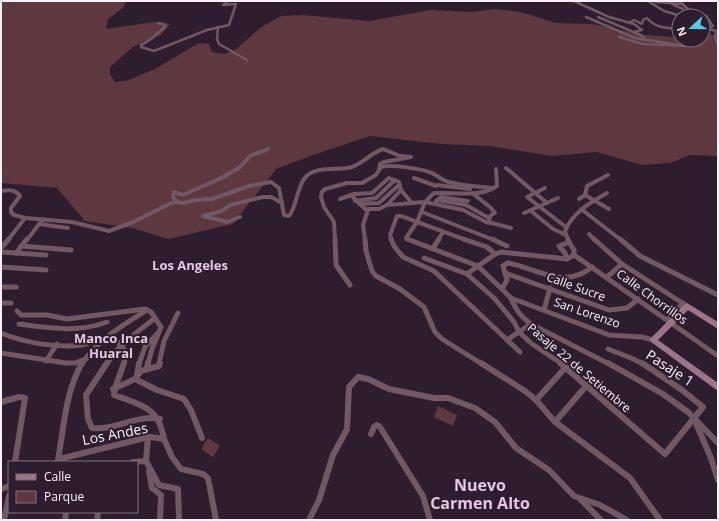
<svg xmlns="http://www.w3.org/2000/svg" width="719" height="521" font-family="'Open Sans',sans-serif">
<style>
.green{fill:#5f373e}
.lines{fill:none;stroke-linecap:round;stroke-linejoin:round}
.street-far3{stroke:#705864;stroke-width:2.5}
.street-far2{stroke:#705864;stroke-width:4}
.street-far1{stroke:#705864;stroke-width:5}
.street{stroke:#705864;stroke-width:6}
.secondary{fill:#9b7589;fill-rule:evenodd}
.labels{text-anchor:middle;stroke-width:4;stroke-linejoin:round;paint-order:stroke}
.street-label{font-size:12px;fill:#fcf0fc;stroke:#2e1d2f}
.neighbourhood-label{font-size:13px;font-weight:bold;fill:#e0c9e1;stroke:#2e1d2f}
.near-street-label{font-size:14px;fill:#fcf0fc;stroke:#2e1d2f}
.near-neighbourhood-label{font-size:16px;font-weight:bold;fill:#e0c9e1;stroke:#2e1d2f}
</style>
<rect width="100%" height="100%" fill="#2e1d2f"/>
<g class="green">
<polygon points="1,1 126,1 123,8 108,19 106,29 154,22 170,24 161,35 133,47 110,67 110,74 115,82 126,81 155,69 199,43 209,44 212,52 224,54 235,50 260,28 281,16 302,15 369,21 431,10 471,12 495,9 521,12 556,23 592,24 643,35 679,37 679,40 703,40 703,33 708,33 718,37 718,156 690,155 670,163 642,165 597,152 552,156 490,146 441,144 370,136 313,155 276,169 233,224 168,239 132,228 85,221 57,188 1,183"/>
<polygon points="438,406 457,415 453,426 434,417"/>
<polygon points="208,438 220,446 213,457 201,449"/>
</g>
<g class="lines">
<g class="street-far3">
<polyline points="574,1 609,17 634,24 642,30 634,32"/>
<polyline points="648,1 664,11 681,16"/>
<polyline points="682,1 680,2 688,9 706,16 703,18"/>
<polyline points="656,2 683,4"/>
<polyline points="672,4 683,9"/>
<polyline points="706,16 713,26 708,28"/>
<polyline points="586,17 635,38 685,46 643,44 619,37"/>
<polyline points="598,17 643,36 644,40"/>
<path d="M 158,23 L 164,24 L 165,27 C 155,34 153,40 141,45 L 141,47 L 154,51 L 207,30 L 229,25 L 236,4 L 223,5 L 228,1"/>
<path d="M 629,23 L 634,20 L 642,24 L 643,20 L 647,18 C 655,28 667,28 679,29"/>
<polyline points="218,27 217,39 219,44 247,60"/>
<polyline points="703,31 709,29 716,31 715,37 718,45"/>
</g>
<g class="street-far2">
<path d="M 268,149 L 250,156 L 239,168 L 219,179 L 183,195 L 174,192 L 173,197 L 177,202 L 184,203 L 195,200 L 212,199 L 249,186 L 271,182 L 279,188 L 284,215 L 289,216 C 296,208 297,189 304,179 C 313,166 334,170 348,168 C 361,166 370,153 383,149 L 400,156 L 411,157 L 384,162 L 380,164 L 379,170"/>
<polyline points="506,168 547,203"/>
<polyline points="414,178 436,186"/>
<polyline points="437,185 470,189"/>
<polyline points="545,188 527,197 566,227"/>
<path d="M 1,191 C 8,190 15,189 20,196 L 11,208 L 11,212 L 14,215 L 25,218 L 72,222 L 109,231 L 131,223 L 171,203 L 177,202"/>
<polyline points="351,195 365,209 379,209 387,205 425,202 463,210 488,223 491,215 495,213 490,207 472,193"/>
<polyline points="585,195 609,209"/>
<polyline points="340,199 354,194 372,193 389,178 399,182 401,190 411,202"/>
<polyline points="579,199 585,195 587,186 608,175"/>
<polyline points="437,200 466,205 489,218"/>
<polyline points="355,201 376,198 395,180"/>
<polyline points="436,201 441,197 468,201"/>
<polyline points="359,204 379,203 399,185"/>
<polyline points="387,205 401,190"/>
<polyline points="581,209 621,240"/>
<polyline points="531,211 553,229 566,235"/>
<polyline points="422,212 494,240"/>
<polyline points="524,213 558,198"/>
<polyline points="240,217 227,222 203,216 222,211 230,205 263,197 271,197 282,203"/>
<polyline points="488,222 511,228"/>
<polyline points="39,224 68,228"/>
<polyline points="589,234 595,240"/>
<polyline points="8,240 25,218"/>
<polyline points="27,240 43,219"/>
<path d="M 335,240 L 334,222 L 324,207 L 321,197 L 322,192 L 325,189 L 347,183 L 362,183 L 376,175 L 381,167 C 392,164 422,169 432,173 C 438,176 443,181 449,182 C 462,186 478,186 492,188"/>
<polyline points="365,240 363,225 368,210"/>
<polyline points="392,240 390,235 397,216 401,216 466,240"/>
<path d="M 410,240 L 406,238 L 417,222 L 425,202 L 434,193 C 454,192 480,198 497,186 L 496,169"/>
<polyline points="438,240 443,232"/>
<path d="M 568,240 L 565,231 C 573,212 590,203 607,193"/>
</g>
<g class="street-far1">
<polyline points="335,239 336,265 350,285"/>
<polyline points="365,239 366,251 372,271 376,276 400,289 424,307 435,332 442,339 482,364"/>
<polyline points="391,239 394,246 403,257 434,271 520,352"/>
<polyline points="407,239 478,266 511,298 609,335 642,337 653,340"/>
<polyline points="463,239 487,247 495,254"/>
<polyline points="492,239 507,246"/>
<polyline points="594,239 622,264 687,306"/>
<polyline points="620,239 640,256 718,295"/>
<polyline points="569,242 574,250 574,255"/>
<polyline points="21,246 71,250"/>
<polyline points="1,248 9,239"/>
<polyline points="433,248 439,239"/>
<polyline points="1,252 46,255"/>
<polyline points="16,253 27,239"/>
<polyline points="574,255 718,356"/>
<polyline points="424,258 467,274 495,299 514,322 519,332 532,344 562,364"/>
<polyline points="567,259 565,253 559,246 569,242 568,239"/>
<polyline points="1,267 46,270"/>
<polyline points="505,273 609,310 627,308 638,299"/>
<polyline points="467,274 495,254 501,252 567,259 574,255"/>
<polyline points="607,277 622,264"/>
<polyline points="1,287 16,287"/>
<path d="M 502,289 L 507,280 L 503,266 L 508,263 C 539,269 564,290 592,267"/>
<path d="M 511,298 C 516,310 520,316 531,324 L 609,364"/>
<polyline points="1,303 11,303"/>
<polyline points="544,310 550,288"/>
<polyline points="17,311 21,315 47,315 67,319 145,309 151,312 161,327 152,349 148,364"/>
<polyline points="667,320 683,303"/>
<path d="M 19,324 C 49,328 78,333 107,322"/>
<path d="M 1,333 C 25,343 56,348 82,345 C 90,344 100,336 108,338 C 123,342 128,350 124,364"/>
<polyline points="507,340 531,324"/>
<polyline points="608,349 631,358 643,364"/>
<polyline points="1,353 66,363 75,363 86,359"/>
<polyline points="46,361 57,344"/>
<path d="M 82,364 C 97,340 123,325 147,310"/>
<path d="M 107,364 C 118,345 136,333 154,319"/>
<polyline points="139,364 145,347 157,334"/>
<polyline points="159,364 164,341 178,313"/>
</g>
<g class="street">
<path d="M 107,363 L 86,395 L 88,419 L 92,428 C 115,431 137,414 160,419"/>
<path d="M 124,363 L 115,388 L 114,395 C 141,405 159,407 164,439"/>
<polyline points="481,363 525,391 536,400 555,422 630,478 660,520"/>
<polyline points="560,363 665,454 703,407 682,390 642,363"/>
<polyline points="608,363 663,394 688,412 718,443"/>
<polyline points="147,368 148,363"/>
<polyline points="137,375 139,363"/>
<polyline points="135,379 157,390 184,399 191,410 202,438"/>
<polyline points="113,389 135,379 141,371 159,366 160,363"/>
<polyline points="536,400 566,367"/>
<polyline points="1,402 19,397 25,398 15,462"/>
<polyline points="695,421 711,458 718,480"/>
<polyline points="555,422 587,385"/>
<polyline points="371,434 374,427 377,425 380,427 423,496 430,520"/>
<polyline points="59,459 145,438 151,437 164,439 172,457 181,469 203,474 208,478 216,520"/>
<path d="M 58,460 C 64,427 65,393 82,363"/>
<polyline points="146,461 148,437"/>
<polyline points="133,462 146,461 159,485 178,489 179,520"/>
<polyline points="149,471 152,488 161,495 160,520"/>
<polyline points="1,489 9,486"/>
<polyline points="581,500 601,520"/>
<polyline points="4,520 9,496"/>
<polyline points="65,520 66,512"/>
<polyline points="97,520 98,512"/>
<polyline points="309,520 319,500 333,455 347,429 349,387 358,377 368,379 389,389 434,398 448,398 475,408 495,422 516,448 549,470 574,496 600,505 627,520"/>
</g>
<polygon class="secondary" points="687,303 718,322 718,329 688,310 658,340 718,383 718,391 651,342 650,340 651,338 685,304"/>
</g>
<g class="labels">
<g class="street-label">
<text transform="translate(576 287) rotate(20)" y="4">Calle Sucre</text>
<text transform="translate(652 297) rotate(36)" y="4">Calle Chorrillos</text>
<text transform="translate(587 313) rotate(19)" y="4">San Lorenzo</text>
<text transform="translate(579 368) rotate(40)" y="4">Pasaje 22 de Setiembre</text>
</g>
<g class="neighbourhood-label">
<text x="190" y="270">Los Angeles</text>
<text x="111" y="343">Manco Inca<tspan x="111" dy="15">Huaral</tspan></text>
</g>
<g class="near-street-label">
<text transform="translate(670 368) rotate(33)" y="5">Pasaje 1</text>
<text transform="translate(115 434) rotate(-11)" y="5">Los Andes</text>
</g>
<g class="near-neighbourhood-label">
<text x="480" y="491">Nuevo<tspan x="480" dy="18">Carmen Alto</tspan></text>
</g>
</g>
<rect width="719" height="521" fill="none" stroke="#fcf0fc" stroke-width="4"/>
<rect x="8" y="461" width="130" height="52" fill="#2e1d2f" stroke="#807181"/>
<rect x="16" y="474" width="20" height="6" fill="#9b7589" stroke="#807181"/>
<text x="44" y="481" font-size="12" fill="#fcf0fc">Calle</text>
<rect x="16" y="491" width="20" height="12" fill="#5f373e" stroke="#807181"/>
<text x="44" y="501" font-size="12" fill="#fcf0fc">Parque</text>
<g transform="translate(691 28) rotate(249)"><circle r="19" fill="#2e1d2f" stroke="#807181"/>
<path d="M0-3L7 15L0 10L-7 15Z" fill="#56c9e1"/>
<text y="-6" font-size="11" font-weight="bold" text-anchor="middle" fill="#fcf0fc">N</text>
</g>
</svg>
